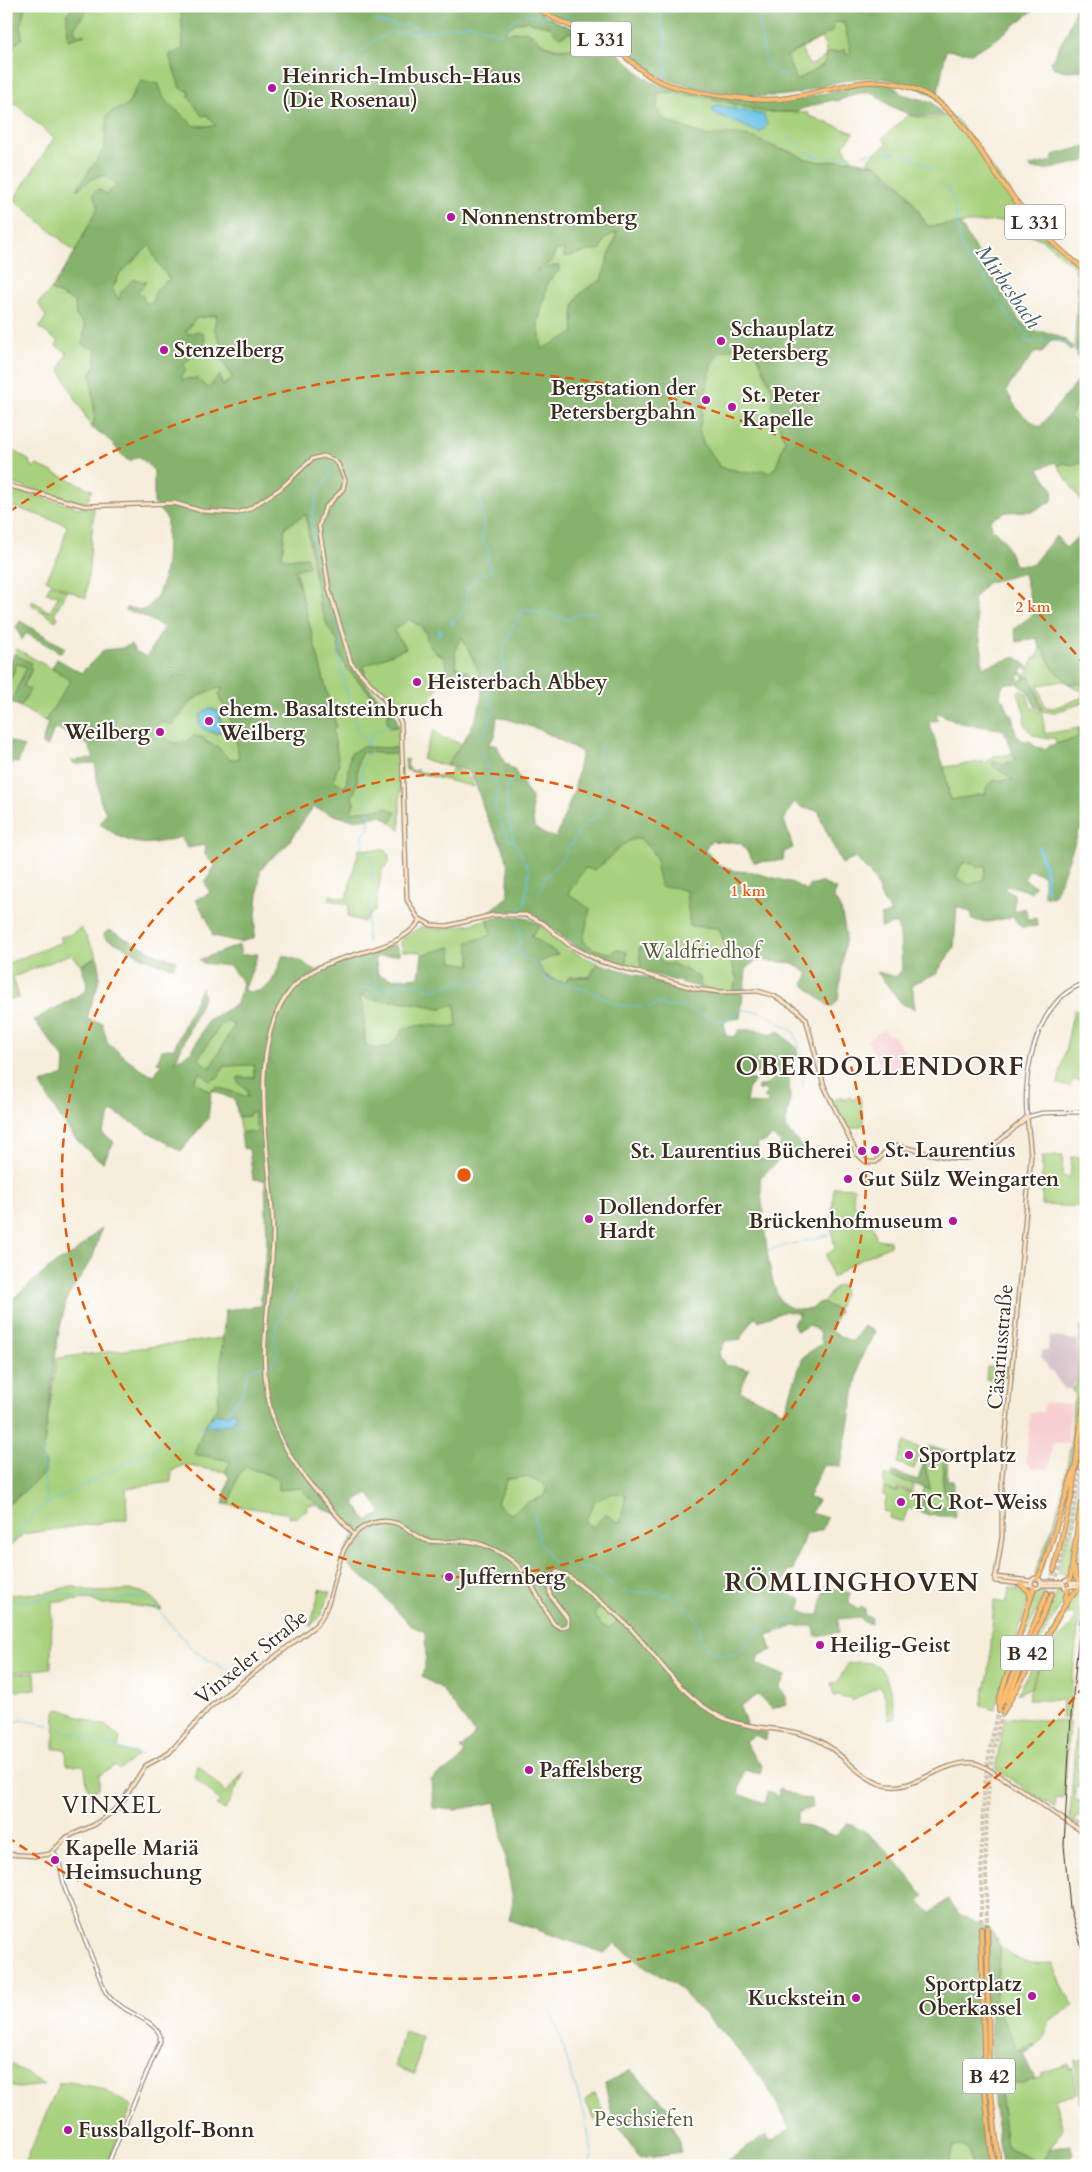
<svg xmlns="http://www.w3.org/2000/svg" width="1092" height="2172" font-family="Cardo,serif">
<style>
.built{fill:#f7cfd2}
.industrial{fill:#d2bdc6}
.green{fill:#a7d17d;stroke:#717e4e;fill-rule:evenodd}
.forest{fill:#85b36c;stroke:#606e45;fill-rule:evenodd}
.water{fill:#68c3e6;stroke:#527682}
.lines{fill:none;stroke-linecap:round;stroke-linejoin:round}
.stream{stroke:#68c3e6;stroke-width:1}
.canal{stroke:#68c3e6;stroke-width:3}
.trunk-tunnel{stroke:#d1c6b5;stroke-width:4;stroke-dasharray:4 2;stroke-linecap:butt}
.tertiary-casing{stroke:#988c7c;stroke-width:5}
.secondary-casing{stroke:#988c7c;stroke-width:5.5}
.primary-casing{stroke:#988c7c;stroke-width:6}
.trunk-casing{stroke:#988c7c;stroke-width:6}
.tertiary{stroke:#fff;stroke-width:2.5}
.secondary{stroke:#fee5c5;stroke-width:3}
.primary{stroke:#fcbd6e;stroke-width:4}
.trunk{stroke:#fcbd6e;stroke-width:4}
.tram{stroke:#3b2a1e;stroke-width:1}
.ring{fill:none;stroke:#e8590c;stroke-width:2.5;stroke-dasharray:9 6}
.poi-dot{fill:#b5179e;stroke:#fff;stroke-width:2}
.labels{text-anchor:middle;stroke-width:4;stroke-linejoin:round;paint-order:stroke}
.shield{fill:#fff;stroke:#766a62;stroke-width:1}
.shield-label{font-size:20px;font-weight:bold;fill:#3b2a1e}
.poi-label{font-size:21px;font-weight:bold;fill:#3b2a1e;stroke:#fff;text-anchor:start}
.park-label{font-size:21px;fill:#5b5c3a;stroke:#fff}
.street-label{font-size:21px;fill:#3b2a1e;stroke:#fff}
.water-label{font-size:22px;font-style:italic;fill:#4b6064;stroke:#fff}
.quarter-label{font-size:24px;letter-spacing:1px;fill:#3b2a1e;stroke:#fff}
.district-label{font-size:26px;font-weight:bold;letter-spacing:1px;fill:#3b2a1e;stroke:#fff}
.centre{fill:#e8590c;stroke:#fff;stroke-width:2.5}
.ring-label{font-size:15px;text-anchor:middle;font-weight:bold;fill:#e8590c;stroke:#fff;stroke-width:4;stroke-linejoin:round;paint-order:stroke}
</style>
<rect width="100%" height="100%" fill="#fff"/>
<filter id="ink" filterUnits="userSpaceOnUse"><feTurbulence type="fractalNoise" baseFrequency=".02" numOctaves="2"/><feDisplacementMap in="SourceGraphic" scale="10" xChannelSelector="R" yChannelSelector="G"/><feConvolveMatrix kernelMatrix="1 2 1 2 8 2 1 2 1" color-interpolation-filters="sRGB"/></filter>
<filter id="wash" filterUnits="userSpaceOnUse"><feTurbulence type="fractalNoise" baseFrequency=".0096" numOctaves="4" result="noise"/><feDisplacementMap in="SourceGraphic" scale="20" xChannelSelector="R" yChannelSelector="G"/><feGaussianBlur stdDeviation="1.12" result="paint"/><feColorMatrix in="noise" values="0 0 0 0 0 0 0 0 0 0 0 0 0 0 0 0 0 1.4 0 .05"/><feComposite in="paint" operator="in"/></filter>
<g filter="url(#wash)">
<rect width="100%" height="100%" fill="#f6eddb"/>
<g class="built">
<polygon points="884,1030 888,1035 894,1036 912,1065 888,1077 867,1040"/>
<polygon points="1044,1402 1071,1404 1068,1444 1052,1444 1049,1468 1032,1468 1026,1462 1030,1412 1043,1412"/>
</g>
<polygon class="industrial" points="1049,1336 1078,1340 1076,1381 1071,1390 1064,1388 1041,1358 1042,1351 1048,1351"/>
<g class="green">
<path d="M 25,6 L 75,6 L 67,13 L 68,39 L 83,35 L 75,34 L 74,28 L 90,6 L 181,6 L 183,49 L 178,79 L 180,88 L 189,91 L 217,126 L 194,126 L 163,99 L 136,87 L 127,106 L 112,111 L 104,149 L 78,189 C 94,176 100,170 117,184 L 98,207 L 75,252 L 14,199 L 54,138 L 12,101 L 6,93 L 6,52 L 22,39 L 21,22 Z"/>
<path d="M 525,21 L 571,32 L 576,39 L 576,47 C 558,50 546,49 533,35 L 504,33 L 505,30 L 516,23 Z"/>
<path d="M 835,22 L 845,23 L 851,53 L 823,65 L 796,81 L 787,56 L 831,32 ZM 821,38 L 826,48 L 825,57 L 810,66 L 801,49 Z"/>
<polygon points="669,92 719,100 764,112 808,113 809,116 854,133 843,146 852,160 820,162 803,158 793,152 779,149 754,138 729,134 707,136 666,121 656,110 658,93"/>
<path d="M 948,114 L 958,121 L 1035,226 L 1031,230 L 1029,222 L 1023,216 L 1027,222 L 1029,231 L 1039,230 L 1077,266 L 1075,268 L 1043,240 L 1029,234 L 1014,220 L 927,226 C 914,201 896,171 868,162 L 869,158 L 887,144 L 883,138 L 908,115 C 922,118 935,122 948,114 Z"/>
<path d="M 617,232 L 601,281 C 572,294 572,304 574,333 L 541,350 L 538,323 L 548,281 L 559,271 L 538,274 L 538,269 L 552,261 L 555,251 L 564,249 L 564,257 Z"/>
<path d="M 151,243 C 151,255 162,270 170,279 L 153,303 L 145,303 L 137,292 L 145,283 L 119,301 L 112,289 L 119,275 Z"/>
<polygon points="51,290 75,302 76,316 85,326 83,345 96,349 96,365 91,373 95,417 92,428 60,370 67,352 56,346 58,341 39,328 46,317 38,303"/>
<polygon points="218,315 214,327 221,345 217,350 233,379 221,386 220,376 208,388 191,378 183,380 181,377 186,370 184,365 197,349 205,346 205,339 185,333 196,318"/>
<polygon points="749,343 753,345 773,392 772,407 785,440 776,467 769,473 761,470 748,473 720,467 703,443 699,430 711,365 719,352"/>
<polygon points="1086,395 1086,432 1069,417 1079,400"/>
<polygon points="6,446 30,461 29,463 34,467 37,465 92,490 86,504 6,482"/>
<polygon points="1086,462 1086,508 1058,466 1063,463 1073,465"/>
<polygon points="6,487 76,507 94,509 86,598 46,580 61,551 67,525 18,508 6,508"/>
<polygon points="306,514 312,566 328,627 339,643 339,653 347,669 390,715 390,728 399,726 397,748 361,747 346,788 333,780 339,764 333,731 336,726 295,570 309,566 307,557 287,559 282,557 285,527"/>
<polygon points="51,584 67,591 54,614 58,617 56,621 31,604 33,601 50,612 59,595 46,593"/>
<path d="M 408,619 C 433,631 426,647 444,657 L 449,673 L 445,674 L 426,707 L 407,701 L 395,708 L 365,677 L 364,666 L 406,648 L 393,630 Z"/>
<path d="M 462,637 L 480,673 L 480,681 L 469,677 L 470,673 L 456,667 C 455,655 454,647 462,637 Z"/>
<path d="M 1040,646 L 1054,670 L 1070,683 L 1077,682 L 1086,686 L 1086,702 L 1052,713 L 1042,711 C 1037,691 1036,682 1020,674 L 1020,672 L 1026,674 L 1030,670 L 1022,667 L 1025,665 L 1031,668 L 1033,659 L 1038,656 ZM 1063,681 L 1082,691 L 1083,697 L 1054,708 L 1045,707 L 1038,685 Z"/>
<polygon points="17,649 71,680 45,721 6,699 6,690 17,664 27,667 23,687 32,669 29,667 31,663 14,654"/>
<path d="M 224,687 L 220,700 C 231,715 241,740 239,759 L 229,759 L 211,743 L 191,739 C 177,750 160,738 157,723 L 159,722 L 180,717 C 189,700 205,690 224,687 ZM 208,709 L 214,709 L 220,715 L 222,731 L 217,734 L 202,728 Z"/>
<path d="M 1020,690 L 1027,694 L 1031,709 L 1034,708 L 1042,713 L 1045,734 L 1079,728 L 1078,737 L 1068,743 L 1056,743 L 1055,738 C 1039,739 1030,737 1024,721 L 1025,716 L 1018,692 Z"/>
<polygon points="434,730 444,740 446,738 461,744 446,766 422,759"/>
<path d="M 362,751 L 397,754 L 400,765 L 400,830 L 391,823 L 395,813 L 386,808 L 351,812 L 354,803 L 352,797 C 363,777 352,771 362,751 Z"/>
<polygon points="1011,752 1021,767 1014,770 1011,762 993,766 1016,781 986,794 950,800 944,767 989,761 993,756 1008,755"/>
<path d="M 405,759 L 408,760 L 407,769 L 409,767 L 410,770 L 415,771 L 417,769 L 417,771 L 425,773 L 427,772 L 426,774 L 431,773 L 431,775 L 449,777 L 452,769 C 463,772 470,775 474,787 L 406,770 Z"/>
<path d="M 640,838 L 651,850 L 674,887 L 686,891 L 690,926 L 719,928 L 737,979 L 732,992 L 702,988 L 663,964 L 656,954 L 639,948 L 641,971 L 626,967 L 612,954 L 593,949 L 583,941 L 568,893 L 585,868 C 590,867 597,867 601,865 C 614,857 622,839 640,838 Z"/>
<path d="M 359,849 L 385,850 L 388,853 C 390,860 390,865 382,869 L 375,911 L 364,922 L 348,917 L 349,905 L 329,900 L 330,895 L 346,899 Z"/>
<polygon points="966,862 986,866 983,880 969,885 956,877 961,865"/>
<polygon points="488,919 491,935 471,965 452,962 450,947 422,955 422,952 403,951 400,940 421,927 441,929 471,924"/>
<path d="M 540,925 L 569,950 L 597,963 L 590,977 L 569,977 L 565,983 C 551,979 545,976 535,964 L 557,954 L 531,936 Z"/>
<polygon points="81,928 97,956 81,965 71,954 13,977 19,998 6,999 6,960 8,963 62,942 59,937 69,935"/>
<polygon points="362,995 441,1008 455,1003 457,1028 422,1025 390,1047 382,1047 377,1050 365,1044 363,1003 360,1000"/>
<polygon points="1086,1001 1086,1077 1083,1076 1082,1081 1073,1080 1070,1087 1058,1084 1074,1010 1083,1009"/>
<polygon points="227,1020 234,1025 210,1068 197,1060 219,1027"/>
<polygon points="254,1064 254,1078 239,1077 247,1089 248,1097 217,1087 211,1093 194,1082 201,1071 224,1066"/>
<polygon points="842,1096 844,1100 850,1097 852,1100 860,1096 864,1125 848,1129 833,1100"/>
<polygon points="254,1112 257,1132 251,1134 250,1131 241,1133 238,1117 249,1116 250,1113"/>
<polygon points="1084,1131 1086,1132 1086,1207 1042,1205 1042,1156 1063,1156 1062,1176 1070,1177 1072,1157 1082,1157"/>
<polygon points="834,1187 854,1188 853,1201 858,1208 863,1209 863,1215 867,1215 873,1225 876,1239 890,1241 890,1245 850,1265 832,1278 826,1255 835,1249 831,1228"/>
<polygon points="841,1285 844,1293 837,1310 823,1303 834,1288"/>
<polygon points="1086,1313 1082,1384 1071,1470 1040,1574 1034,1575 1054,1524 1066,1473 1072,1436 1073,1403 1076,1394 1072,1391 1077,1383 1081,1327 1085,1326 1085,1320 1083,1319"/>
<polygon points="223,1338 218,1406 205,1425 194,1454 231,1461 225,1472 183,1465 172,1471 171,1482 126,1488 127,1519 23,1534 6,1551 6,1506 23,1493 46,1462 42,1458 57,1358"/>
<polygon points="1001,1365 1011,1367 1010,1377 998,1376 995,1380 986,1379 987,1367 999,1368"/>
<polygon points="904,1442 921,1448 914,1469 897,1463"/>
<path d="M 933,1452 L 944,1455 C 942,1473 940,1489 950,1504 L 929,1515 L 924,1506 L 925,1499 L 922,1496 L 925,1487 L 930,1490 C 930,1476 918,1464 933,1452 Z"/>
<polygon points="1086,1458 1086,1534 1083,1576 1076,1572 1083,1504 1079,1503 1070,1567 1063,1575 1057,1573 1079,1474 1084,1470"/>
<polygon points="246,1467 278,1478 278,1490 300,1488 317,1505 306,1505 307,1510 296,1518 290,1517 286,1513 229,1505 239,1473"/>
<polygon points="884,1475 914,1484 911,1492 898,1487 896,1492 884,1488"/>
<polygon points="525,1477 541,1482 547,1488 543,1497 528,1502 511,1514 504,1511 497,1502 507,1479"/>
<polygon points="884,1488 897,1493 898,1489 920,1496 914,1510 908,1508 903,1522 889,1518 890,1513 883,1511 887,1497 883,1495"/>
<polygon points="612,1493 627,1495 620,1524 594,1527 585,1522 595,1501"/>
<path d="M 71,1586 C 80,1588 90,1592 98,1592 C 125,1592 144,1582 162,1610 L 124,1604 L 101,1604 L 89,1599 L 52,1602 L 51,1668 L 6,1673 L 6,1595 L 45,1593 Z"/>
<polygon points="1009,1588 1025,1591 1029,1597 995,1710 981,1706 989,1672 994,1601 1007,1603"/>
<polygon points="320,1589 330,1592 320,1616 310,1627"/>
<polygon points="1044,1590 1042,1593 1044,1594 1009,1677 1035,1593"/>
<polygon points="1058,1590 1065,1595 1058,1610 1021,1676"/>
<path d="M 1082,1593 L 1068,1718 L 1061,1718 L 1062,1700 L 1028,1700 C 1030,1686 1044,1655 1054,1643 C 1061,1635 1069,1630 1075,1620 L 1073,1614 L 1066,1614 L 1060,1623 L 1060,1628 L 1040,1661 L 1032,1687 L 1017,1694 L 1068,1605 L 1075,1596 Z"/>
<polygon points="601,1606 619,1620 609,1628 602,1626 594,1614"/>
<path d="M 848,1663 C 856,1662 869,1661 876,1665 C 889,1673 893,1704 896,1718 L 889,1720 L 885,1696 L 880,1686 L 852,1701 L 850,1697 L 842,1698 L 840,1695 L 834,1696 L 831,1683 L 838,1682 Z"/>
<polygon points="35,1672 36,1689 17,1691 6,1680 6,1675"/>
<polygon points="60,1709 100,1725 105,1725 120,1738 118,1748 138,1755 119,1770 115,1766 99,1775 99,1788 90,1794 87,1786 85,1768 82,1765 67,1765 66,1749 54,1749 55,1711"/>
<polygon points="1005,1717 1069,1722 1064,1799 1056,1798 1055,1808 995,1769"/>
<polygon points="1076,1729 1086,1732 1084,1757 1078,1757 1077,1770 1084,1771 1082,1787 1075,1787 1075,1800 1082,1801 1082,1817 1076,1817 1075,1823 1081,1824 1081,1826 1071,1822 1070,1817"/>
<polygon points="198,1765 226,1793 245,1771 225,1810 216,1806 220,1801 194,1777"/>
<path d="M 1000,1946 C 1020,1963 1026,1964 1053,1963 L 1061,1985 L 1074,2006 L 1049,2020 L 1044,2039 L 1035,2047 L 1034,2044 L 1019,2051 L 995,2006 Z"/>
<polygon points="404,2031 422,2037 415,2074 395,2067"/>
<polygon points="1086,2059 1086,2111 1081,2104 1075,2061"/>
<polygon points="6,2061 45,2085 19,2088 6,2086"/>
<polygon points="1068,2064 1069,2069 1073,2068 1077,2093 1054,2099 1063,2128 1041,2163 1007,2147 998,2082 1022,2083 1041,2077 1041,2073"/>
<polygon points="69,2082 100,2088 132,2106 106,2166 24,2166 59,2083"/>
<polygon points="595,2093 604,2113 595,2121 585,2100"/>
<polygon points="964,2146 969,2150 972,2166 949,2166 952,2147"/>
</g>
<g class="forest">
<polygon points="6,6 25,8 21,23 22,39 6,52"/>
<polygon points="75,6 90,6 74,28 76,34 85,35 68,40 67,13"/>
<path d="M 181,6 L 533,6 C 553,23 575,28 597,39 C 618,49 632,69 650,81 C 671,92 760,102 785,101 C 824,98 851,79 893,85 L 901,94 L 932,102 L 943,115 C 918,121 891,110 874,93 L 859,93 L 837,101 L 832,100 L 801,109 L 797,112 L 764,112 L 719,100 L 669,92 L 658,93 L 657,110 L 666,121 L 707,136 L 729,134 L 754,138 L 779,149 L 793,152 L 803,158 L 820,162 L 852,160 L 877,165 L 903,188 L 927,226 L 960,224 L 1019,320 L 1032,331 L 1050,333 L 1064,339 L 1073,347 L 1071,351 L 1063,342 L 1051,340 L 1042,353 L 1035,352 L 1006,390 L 1015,406 L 1025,417 L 1040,427 L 1079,379 L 1086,383 L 1086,395 L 1079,400 L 1070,417 L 1086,432 L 1086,462 L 1073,465 L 1063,463 L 1058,466 L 1055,462 L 1039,469 L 1053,490 L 1052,501 L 1033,511 L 1006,512 L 990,520 L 992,528 L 1004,540 L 1015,565 L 1032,565 L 1056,536 L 1066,548 L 1086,529 L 1086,686 L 1077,683 L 1070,684 L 1054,670 L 1044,650 L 1038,644 L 1037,638 L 1017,642 L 1014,629 L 1034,614 L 1024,573 L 986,583 L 973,600 L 982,652 L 982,667 L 1016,657 L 1025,664 L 1015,684 L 1006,683 L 1001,690 L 1000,699 L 1004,700 L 1010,715 L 1013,716 C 1013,728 1016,743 1030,741 L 1036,747 L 1045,749 C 1055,741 1066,743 1078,737 L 1079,728 L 1086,727 L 1086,826 L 1079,831 L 1057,891 L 1052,897 L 1044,896 L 1044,875 L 1029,870 L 1024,879 L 1035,886 L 1031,892 L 1007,885 L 1004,889 L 1014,894 L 1014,911 L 1025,908 L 1028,919 L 1036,918 L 1037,926 L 1021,927 L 1013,917 L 988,922 L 972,920 L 972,913 L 957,906 L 954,947 L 936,974 L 912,984 L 915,1009 L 902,1004 L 877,972 L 896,977 L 902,970 L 900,934 L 896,923 L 881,928 L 881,916 L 891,912 L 883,901 L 874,878 L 856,858 L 842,864 L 821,820 L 819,811 L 803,808 L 794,802 L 784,820 L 793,848 L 784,852 L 783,860 L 754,862 L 741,843 L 711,841 L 705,850 L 717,864 L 735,871 L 751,872 L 793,883 L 808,891 L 810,885 L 820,882 L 836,889 L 833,896 L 841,910 L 846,934 L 838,1000 L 831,1008 L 803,984 L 809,974 L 793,963 L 756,960 L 746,970 L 744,991 L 732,992 L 737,979 L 719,928 L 690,926 L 686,891 L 673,887 L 661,887 L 656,868 L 658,861 L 651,850 L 640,838 C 621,840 609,860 594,870 L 585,868 L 568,893 L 590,909 L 583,941 L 593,949 L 612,954 L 616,949 L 627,952 L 626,967 L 595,958 L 570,943 L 537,917 L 516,911 L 488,913 L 508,896 C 507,884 510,874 507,861 C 504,845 492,830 486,815 C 480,800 478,784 468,771 L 446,766 C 465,739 490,708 479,673 C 476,661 467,648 462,637 C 454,647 455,655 456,667 L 470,673 L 469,677 L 456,671 L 449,673 L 444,657 L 435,652 L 427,642 L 426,632 L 420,625 L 408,619 L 393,631 L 406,648 L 364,666 L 365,677 L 362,680 L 395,714 L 399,726 L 390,728 L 386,717 L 390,714 L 347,669 L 339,653 L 339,643 L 328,627 L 319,604 L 306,514 L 285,527 L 282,557 L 287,559 L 307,557 L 309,566 L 295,570 L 336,726 L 333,731 L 339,764 L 333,780 L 346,787 L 350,754 L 361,747 L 397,748 L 397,754 L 362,752 C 352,771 363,777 352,797 L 354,803 L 351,812 L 386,808 L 396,813 L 391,823 L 380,815 C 352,824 339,817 313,807 L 286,846 L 268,861 L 260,871 L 254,938 L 240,942 L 213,936 L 208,921 L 196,900 L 210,893 L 205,882 L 215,866 L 205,855 L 206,845 L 187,848 L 181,837 C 142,847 133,847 100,824 L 106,813 L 100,800 L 95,763 L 75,764 L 71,761 L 94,758 L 88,745 L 55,727 L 47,747 L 42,744 L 48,722 L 45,721 L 71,680 L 52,668 L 57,659 L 81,673 L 104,650 L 122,648 L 131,644 L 135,651 L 147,657 L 164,627 L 141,615 L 125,610 L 126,608 L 144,610 C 171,591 166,548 167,519 L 154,503 L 154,471 L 139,456 L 130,461 L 126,459 L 106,437 L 92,428 L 95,416 L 91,373 L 96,365 L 96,349 L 83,345 L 85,326 L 76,316 L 75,302 L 51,290 L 75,252 L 98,207 L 93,194 L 98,189 L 107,194 L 117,185 L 107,176 L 97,176 L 76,190 L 104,149 L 107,116 L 112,111 L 127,106 L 141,81 L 159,84 L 164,99 L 194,126 L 216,126 L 207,115 L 202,116 L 189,97 L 189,91 L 180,88 L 169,55 L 183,49 ZM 525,21 L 549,26 L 559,37 L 571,32 L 576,39 L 576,47 L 559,50 L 542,44 L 533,35 L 525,31 L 505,33 L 505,30 L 516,23 ZM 617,232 L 601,281 C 572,294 572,303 574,333 L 542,349 L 538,323 L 548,281 L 559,271 L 559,265 L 544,268 L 538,273 L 538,269 L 552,261 L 555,251 L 564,249 L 564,257 L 601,249 L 605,238 ZM 151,244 C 151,255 162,270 170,279 C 160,285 153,290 153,303 L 145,303 L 143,296 L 137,292 L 146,282 L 133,279 L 121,292 L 119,300 L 112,289 L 119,275 ZM 217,315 L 214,327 L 221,345 L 217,350 L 233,379 L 222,386 L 220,375 L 208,388 L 197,378 L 183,380 L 181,377 L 186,370 L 184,365 L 197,349 L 205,346 L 203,333 L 197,331 L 190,334 L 185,332 L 196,318 ZM 749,343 L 753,345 L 773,392 L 772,407 L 785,440 L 776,467 L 769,473 L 761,470 L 748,473 L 720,467 L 703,443 L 699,429 L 711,365 L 719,352 ZM 223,688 L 219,694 L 220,700 L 227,710 L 235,733 L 239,759 L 229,759 L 218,747 L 206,742 L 203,737 L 193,736 C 180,751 160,741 157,723 L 159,722 L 172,725 C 179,719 181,711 187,705 C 196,696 211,689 223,688 ZM 936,712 L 960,723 L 1004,730 L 1016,760 L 1004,765 L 993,761 L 993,766 L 1014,780 L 994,780 L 986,788 L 986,794 L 950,800 L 944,767 L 929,722 L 938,720 ZM 497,716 L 541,730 L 582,752 L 574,791 L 556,838 L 544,834 L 534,827 L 531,797 L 515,771 L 504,762 L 497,745 L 488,745 L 495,736 ZM 966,862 L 973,863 L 977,868 L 986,866 L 983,880 L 969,885 L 956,877 L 961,865 Z"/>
<path d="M 539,6 L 1039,6 L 995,40 L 971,53 L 946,50 L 937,98 C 909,81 876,73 842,81 C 819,87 796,96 772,96 C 744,96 676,88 653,73 C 635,62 619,45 600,36 C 579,26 558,21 539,6 ZM 835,22 L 844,23 L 851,53 L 847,55 L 845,49 L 839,52 L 829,52 L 823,65 L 796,81 L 787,56 L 831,32 Z"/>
<polygon points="1076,6 1086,6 1086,70 1065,71 1053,67 1051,62 1068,31"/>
<polygon points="1086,146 1086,161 1049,169 1031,169 1030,166 1053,161 1053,155"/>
<polygon points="1085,262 1086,262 1086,364 1077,356 1075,347 1078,281 1075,268"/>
<polygon points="20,621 65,648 61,653 26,633 22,640 16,627"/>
<polygon points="14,654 31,663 29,667 32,669 23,686 30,690 21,706 11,701 27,667 17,664 6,690 6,675"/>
<polygon points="1023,677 1029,677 1036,690 1042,711 1035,706 1028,692 1017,683 1019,680 1023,680"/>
<polygon points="6,739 24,747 18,763 12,762 6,780 6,767 10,755 6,754"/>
<path d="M 506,916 C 519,917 530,917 540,925 L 531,936 L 558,954 L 536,964 L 540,966 C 544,979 553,980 565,983 L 569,977 L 590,977 L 597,963 L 668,984 L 678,990 L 692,994 L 696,991 L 743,994 L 740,1018 L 724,1021 L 726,1036 L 735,1037 L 739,1030 L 758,1030 L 772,1035 L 777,1030 L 796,1047 L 799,1057 L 788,1061 L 790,1100 L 785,1127 L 806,1152 L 779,1160 L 760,1178 C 763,1204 766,1288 783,1303 C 792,1311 801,1310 812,1309 L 820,1302 L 839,1311 L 830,1331 L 852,1342 L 864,1326 L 875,1332 L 860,1360 L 841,1466 L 823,1465 L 808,1498 L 818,1500 L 811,1513 L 827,1518 L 822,1530 L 805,1534 L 793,1570 L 788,1570 L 781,1591 L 802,1600 L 799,1609 C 806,1615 810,1615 819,1615 L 825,1586 L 850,1593 L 849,1603 L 858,1610 L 862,1607 L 865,1609 L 864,1615 L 872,1618 L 871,1624 L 864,1622 L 860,1617 L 838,1619 L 839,1632 L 816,1636 L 813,1626 L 795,1626 L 767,1635 L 772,1650 L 760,1655 L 757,1664 L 785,1676 L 779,1688 L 786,1696 L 786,1704 L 772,1709 L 758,1695 L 740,1707 L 748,1730 L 767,1733 L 766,1740 L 754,1735 L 745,1741 L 755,1759 L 762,1765 L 760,1774 L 744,1770 L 738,1794 L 765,1804 L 768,1791 L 778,1797 L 779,1788 L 800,1798 L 811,1799 L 813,1807 L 799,1812 L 796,1823 L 836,1836 L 847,1823 C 882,1837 900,1867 924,1896 L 919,1901 L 931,1913 L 948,1899 L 959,1914 L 991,1929 L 1000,1946 L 995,2006 L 1019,2051 L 1034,2044 L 1035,2047 L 1023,2054 L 1035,2079 L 1022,2083 L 999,2083 L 1007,2147 L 1041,2163 L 1050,2149 L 1070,2145 L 1073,2153 L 1065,2166 L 1002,2166 L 992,2084 L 990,2007 L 973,2010 L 979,2017 L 983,2104 L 990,2166 L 972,2166 L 969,2150 L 964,2146 L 952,2147 L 949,2166 L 720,2166 L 766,2135 L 771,2141 L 791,2129 L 764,2081 L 724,2034 L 674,1983 L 648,1969 L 615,1943 L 604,1953 L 509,1920 L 513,1901 L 496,1802 L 455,1810 L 433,1808 L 431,1780 C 443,1767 454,1773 464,1753 L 460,1749 L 475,1734 L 441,1688 L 422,1677 L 426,1657 L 425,1632 L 410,1625 L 375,1587 L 350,1567 L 343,1553 L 356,1534 L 341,1517 L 317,1505 L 300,1488 L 278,1490 L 278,1478 L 246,1467 L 239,1473 L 229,1505 L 223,1504 L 229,1477 L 225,1472 L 231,1461 L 194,1454 L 205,1425 L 214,1427 L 232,1423 L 233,1412 L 226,1415 L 216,1414 L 209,1419 L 218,1405 L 225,1310 L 260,1306 L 267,1245 L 265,1180 L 253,1179 L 249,1149 L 243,1148 L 241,1133 L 251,1131 L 251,1134 L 257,1132 L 254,1112 L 250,1113 L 249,1116 L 238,1117 L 235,1100 L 211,1090 L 217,1087 L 248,1097 L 247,1089 L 238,1083 L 238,1077 L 254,1078 L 254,1065 L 224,1066 L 219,1077 L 209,1081 L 200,1071 L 194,1081 L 211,1093 L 208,1118 L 181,1151 L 112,1111 L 102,1133 L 114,1142 L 103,1162 C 75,1145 55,1112 41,1084 L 64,1075 L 65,1060 L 34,1020 L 86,991 L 87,983 L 81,966 L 97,957 C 105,979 92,997 87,1019 L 102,1023 L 108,1044 L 145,1072 L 155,1075 L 161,1064 L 157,1062 L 162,1050 L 174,1048 L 201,988 L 204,996 L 175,1062 L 192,1051 L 208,1020 L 237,1004 L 243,983 L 230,966 L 202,963 L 199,960 L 239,945 L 241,955 L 258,954 L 244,991 C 271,996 275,976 283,955 L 303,962 L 315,971 L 395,944 L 400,954 L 375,957 L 378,975 L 392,979 L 419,977 L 422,955 L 451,947 L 453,962 L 471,965 L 468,942 L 491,935 L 488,919 ZM 362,995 L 367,999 L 410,1002 L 441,1008 L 455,1004 L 457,1027 L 422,1025 L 405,1028 L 390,1047 L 382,1047 L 377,1050 L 365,1044 L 363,1003 L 360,1000 ZM 227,1020 L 234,1025 L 210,1068 L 198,1059 L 219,1027 ZM 760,1067 L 767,1070 L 770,1067 L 770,1070 L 778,1070 L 778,1076 L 764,1086 L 758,1086 L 758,1091 L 764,1089 L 767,1093 L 764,1098 L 769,1101 L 766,1104 L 746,1103 L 748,1089 L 755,1080 L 750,1080 L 749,1075 L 761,1072 ZM 772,1136 L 782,1143 L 775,1150 L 777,1154 L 768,1160 L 759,1159 L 757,1143 L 765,1142 ZM 785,1311 L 800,1314 L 793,1323 L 797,1331 L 810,1325 L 820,1333 L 822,1343 L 803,1357 L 784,1412 L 740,1391 L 749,1369 L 725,1365 L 719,1355 L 725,1341 L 741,1339 L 755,1316 L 759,1321 ZM 525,1477 L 541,1482 L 547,1488 L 543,1497 L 528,1502 L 511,1514 L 504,1511 L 497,1502 L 507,1479 ZM 368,1493 L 382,1513 L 367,1521 L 354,1503 ZM 612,1493 L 626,1495 L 620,1523 L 605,1514 L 594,1527 L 585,1522 L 595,1501 ZM 601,1606 L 618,1621 L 609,1628 L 602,1626 L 594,1614 Z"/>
<path d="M 109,930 L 158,955 L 176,960 L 174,967 C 148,964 130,948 105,938 L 104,934 Z"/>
<polygon points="652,946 663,964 674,964 698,976 702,988 641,971 639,948"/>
<polygon points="102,1227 93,1257 67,1298 58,1336 42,1458 46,1462 45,1473 6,1506 6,1326 10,1301 53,1265 73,1254"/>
<path d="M 929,1446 L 948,1452 L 947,1481 L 953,1481 L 956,1517 L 929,1515 L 917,1511 L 922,1496 L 925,1499 L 924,1506 L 929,1515 L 949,1504 C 941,1488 943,1473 944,1455 L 933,1452 C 918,1464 930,1476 930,1490 L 892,1476 L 893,1472 L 918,1480 Z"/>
<polygon points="631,2070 667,2106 682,2152 640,2158 613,2119 605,2084"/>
</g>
<g class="water">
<polygon points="717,105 764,115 767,125 760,133 714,113 712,109"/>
<path d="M 208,709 L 219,711 L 220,720 L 224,725 L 222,731 C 214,734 204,731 199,725 L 200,715 Z"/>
<polygon points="233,1412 237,1414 232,1423 214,1427 205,1425 216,1414 226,1415"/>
</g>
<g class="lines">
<g class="stream">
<polyline points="557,6 560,13"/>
<path d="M 755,6 C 763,25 760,45 767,65"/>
<polyline points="525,14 546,18"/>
<polyline points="562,16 601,28 612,29 617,26 632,34 636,42 634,53 635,56 658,73"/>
<path d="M 375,20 C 390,28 415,22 427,31"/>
<polyline points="513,20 520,16"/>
<polyline points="774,70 787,77"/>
<polyline points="662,76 667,78 666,61 663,58 666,41 661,20 662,6"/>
<polyline points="329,83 344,61 361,52 373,42 391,32 405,32 410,34 471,24 501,34 512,22"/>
<polyline points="788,139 794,139 802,147"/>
<polyline points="807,151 811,156 823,157"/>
<polyline points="884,152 896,153"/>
<polyline points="863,154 878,152"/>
<polyline points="902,154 909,156 932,169"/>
<polyline points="827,158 853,155"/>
<polyline points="948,188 953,199 961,244 966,257 985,278 1011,320 1028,334 1025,341 1036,343 1040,340 1063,342 1086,359"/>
<polyline points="330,467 330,475 319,490 311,519 318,569 339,631 341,644 338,655 352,714 358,731 370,747"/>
<polyline points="546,613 570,620 572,616 592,611 600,613"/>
<path d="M 458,619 L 466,606 L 466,592 L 477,574 L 488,573 L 492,570 L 487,561 C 490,554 488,543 481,538 L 484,530 L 479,490"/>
<polyline points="374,739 370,735 390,724"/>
<path d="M 481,739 L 488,727 L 494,707 L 489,704 C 488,691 498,680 504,670 L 502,654 L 514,624 L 520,619 L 523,608 L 540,613"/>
<polyline points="367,744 370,736"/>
<path d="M 370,751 C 349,781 374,800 368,830 L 364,834 L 361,850 L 373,860 L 372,879 L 370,881"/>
<path d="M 481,751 L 493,781 L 497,781 C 500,790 495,796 495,805 C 495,816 505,829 509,840 L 514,841 L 529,870 L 525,904 L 518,910"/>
<polyline points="511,776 507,788 507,814 514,841"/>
<path d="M 539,894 L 544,880 L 567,853 L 568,845 L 573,844 C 579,813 617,824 603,781 L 606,775 L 596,762 L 602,744"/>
<path d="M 368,942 C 363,929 372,914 369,901"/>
<polyline points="517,950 520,942 519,922"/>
<polyline points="371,963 376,985 382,988 392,987"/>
<polyline points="501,965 506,965 508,962 503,960 512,951 515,951 539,967 547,980 588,990 617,1005 642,1007"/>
<polyline points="357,989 373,987 377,992 387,992 394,985 407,982 413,985 419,983 431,990 455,983 477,983 488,975 488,969 495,966"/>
<polyline points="648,1008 662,1003 665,1007 682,1007 708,1016 716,1022 728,1021 730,1015 743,1010 760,1012"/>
<polyline points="764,1013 794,1032 803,1059 803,1087"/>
<polyline points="804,1241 828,1235"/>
<polyline points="768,1250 799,1242"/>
<polyline points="226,1415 236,1401 241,1396 249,1370 272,1363 276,1358 278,1350 274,1341 276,1329 295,1288"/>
<polyline points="232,1423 244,1424 249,1421"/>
<polyline points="197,1428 205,1425"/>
<polyline points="42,1448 46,1502"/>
<polyline points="79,1487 178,1437"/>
<polyline points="534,1512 539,1541 552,1562 560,1565"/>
<polyline points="20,1533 38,1509 76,1489"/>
<polyline points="6,1548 18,1535"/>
<polyline points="561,1564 574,1563 581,1569 589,1567 593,1569 617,1589"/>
<path d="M 621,1591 C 640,1595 656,1588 674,1598 C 684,1605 695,1614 699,1626 C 701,1629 699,1634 700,1637 C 708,1655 729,1662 744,1648 C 749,1643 753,1636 758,1630 L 761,1628 L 766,1630"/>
<polyline points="6,1599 26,1602 62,1593 72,1597 79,1594 117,1600 129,1597 145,1598 153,1604 194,1651 223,1668 238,1674"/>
<polyline points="776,1632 782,1630 784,1622 798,1621"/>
<polyline points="6,1718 12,1721"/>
<polyline points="16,1722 21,1720 49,1725"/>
<polyline points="58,1728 97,1742"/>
<polyline points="102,1743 144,1756"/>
<polyline points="551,2011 585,2116 592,2153 590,2166"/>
</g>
<g class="canal">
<polyline points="452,624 453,621"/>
<polyline points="439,634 440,630"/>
<polyline points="1039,847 1046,873 1046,890"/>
</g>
</g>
</g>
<g filter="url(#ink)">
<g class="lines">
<g class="trunk-tunnel">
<polyline points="1081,1504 1083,1469"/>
<polyline points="1047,1593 1054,1570"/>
<polyline points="1052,1594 1071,1526 1081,1468"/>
<path d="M 987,1927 C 986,1854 982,1783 1003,1712"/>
<path d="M 981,1928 C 982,1854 978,1782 999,1711"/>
</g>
<defs>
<g id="tertiary">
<path d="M 1086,983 C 1037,997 1022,1073 1027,1117 L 1042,1113 L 1086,1112"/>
<path d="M 54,1853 L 59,1861 L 65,1889 L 105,1991 C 117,2012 151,2016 160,2035 L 160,2042 L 107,2166"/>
</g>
<g id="secondary">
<path d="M 6,485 L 85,506 L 174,503 L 202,511 L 237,513 L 249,509 L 280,489 L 312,459 L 323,456 L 332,459 L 338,464 L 345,480 L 343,489 L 325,508 L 319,526 L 329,589 L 351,663 L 395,710 L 401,723 L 407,900 L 418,918 L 431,925 L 447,926 L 493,915 L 526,915 L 543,923 L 569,945 L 600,961 L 696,989 L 720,992 L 758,991 L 774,996 L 797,1010 L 806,1019 L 824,1086 L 857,1154 L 866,1162 L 876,1162 L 890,1147 L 897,1146 C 919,1149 943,1160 966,1158 C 986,1156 1012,1130 1027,1117"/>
<polyline points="1027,1117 1031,1156 1002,1477 1002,1537 995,1581 1031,1585"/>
<path d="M 354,1535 C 324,1499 289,1467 274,1421 C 253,1359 273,1297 273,1234 C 273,1165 245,1056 286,996 C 322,944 389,963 421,920"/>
<polyline points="995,1577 1032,1581"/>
<circle cx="1036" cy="1583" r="5"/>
<polyline points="1041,1582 1063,1582 1069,1579 1072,1586 1065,1589 1063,1582"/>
<polyline points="1073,1583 1084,1583"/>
<polyline points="1041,1585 1062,1585"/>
<polyline points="1072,1586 1086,1586"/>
<path d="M 6,1854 L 37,1856 L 50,1854 L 67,1837 L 94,1825 L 119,1807 L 145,1766 L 169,1753 L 210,1707 L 316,1625 C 338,1599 331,1560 354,1535 C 367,1520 389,1517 406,1528 C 413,1533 419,1539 428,1541 C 439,1543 452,1541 463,1541 C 480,1541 502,1552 515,1563 C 530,1576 542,1607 554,1624 L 561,1628 L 568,1625 L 568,1619 L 550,1595 L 548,1580 L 557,1572 L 567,1575 C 588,1592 612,1609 631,1629 C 659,1659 681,1696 719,1716 C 751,1732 787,1725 818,1740 C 841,1751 856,1775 880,1784 C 912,1796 941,1759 974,1763 C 981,1764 988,1769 994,1773 C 1027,1790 1053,1816 1086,1833"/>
</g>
<path id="primary" d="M 536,6 C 556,24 581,27 603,40 C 621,49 634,66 651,77 C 676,92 751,102 780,99 C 830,94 866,69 917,90 C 959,108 975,145 1000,180 C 1024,213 1052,247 1086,270"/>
<g id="trunk">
<polyline points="1081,1468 1086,1430"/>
<polyline points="1074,1568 1076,1578 1084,1583"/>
<polyline points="1054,1570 1072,1494 1086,1385"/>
<polyline points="1037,1579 1043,1568 1074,1470"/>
<polyline points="1070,1580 1081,1504"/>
<polyline points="1020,1584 1029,1591 1031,1598"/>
<polyline points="1065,1601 1068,1589"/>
<polyline points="1007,1701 1052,1594"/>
<polyline points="1001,1705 1047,1593"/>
<polyline points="999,1711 999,1701 1034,1587"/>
<polyline points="1003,1712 1062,1610 1071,1596 1082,1586"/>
<polyline points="987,1927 989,2074 999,2166"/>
<polyline points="981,1928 985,2090 993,2166"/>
</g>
</defs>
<use href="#tertiary" class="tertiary-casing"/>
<use href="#secondary" class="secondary-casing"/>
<use href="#primary" class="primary-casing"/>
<use href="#trunk" class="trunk-casing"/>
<use href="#tertiary" class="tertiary"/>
<use href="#secondary" class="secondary"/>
<use href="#primary" class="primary"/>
<use href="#trunk" class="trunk"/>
<g class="tram">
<polyline points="1085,1577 1086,1565"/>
<polyline points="1083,1590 1071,1716 1064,1845 1070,1908 1086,1962"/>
</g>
</g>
</g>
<g class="ring">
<circle cx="464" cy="1175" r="402"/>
<path d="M1084 1686A804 804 0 0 1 9 1838M9 512A804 804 0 0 1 1084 664"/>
</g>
<g class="poi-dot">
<circle cx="272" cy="88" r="5"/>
<circle cx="451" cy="217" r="5"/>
<circle cx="721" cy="341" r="5"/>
<circle cx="164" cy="350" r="5"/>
<circle cx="706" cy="400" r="5"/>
<circle cx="732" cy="407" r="5"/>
<circle cx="417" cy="682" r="5"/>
<circle cx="209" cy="721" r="5"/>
<circle cx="160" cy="732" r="5"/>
<circle cx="875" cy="1150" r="5"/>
<circle cx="862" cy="1151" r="5"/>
<circle cx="848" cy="1179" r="5"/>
<circle cx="589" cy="1219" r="5"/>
<circle cx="953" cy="1221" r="5"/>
<circle cx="909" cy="1455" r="5"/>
<circle cx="901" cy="1502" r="5"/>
<circle cx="449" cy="1577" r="5"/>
<circle cx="820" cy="1645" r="5"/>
<circle cx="529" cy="1770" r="5"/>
<circle cx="55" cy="1860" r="5"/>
<circle cx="1032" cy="1996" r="5"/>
<circle cx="856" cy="1998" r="5"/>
<circle cx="68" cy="2130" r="5"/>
</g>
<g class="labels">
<g class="shield">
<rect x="571" y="21.5" width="60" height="35" rx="4"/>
<rect x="1005" y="204.5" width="60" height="35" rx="4"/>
<rect x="1001" y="1635.5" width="52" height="35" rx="4"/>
<rect x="963" y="2058.5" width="52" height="35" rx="4"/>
</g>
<g class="shield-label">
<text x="601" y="46">L 331</text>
<text x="1035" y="229">L 331</text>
<text x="1027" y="1660">B 42</text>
<text x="989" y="2083">B 42</text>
</g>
<g class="poi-label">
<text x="282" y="83">Heinrich-Imbusch-Haus<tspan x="282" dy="24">(Die Rosenau)</tspan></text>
<text x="461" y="224">Nonnenstromberg</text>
<text x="731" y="336">Schauplatz<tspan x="731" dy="24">Petersberg</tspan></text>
<text x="174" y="357">Stenzelberg</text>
<text x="696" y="395" text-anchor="end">Bergstation der<tspan x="696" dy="24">Petersbergbahn</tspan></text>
<text x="742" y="402">St. Peter<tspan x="742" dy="24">Kapelle</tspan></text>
<text x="427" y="689">Heisterbach Abbey</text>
<text x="219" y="716">ehem. Basaltsteinbruch<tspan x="219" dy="24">Weilberg</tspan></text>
<text x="150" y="739" text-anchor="end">Weilberg</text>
<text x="885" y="1157">St. Laurentius</text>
<text x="852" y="1158" text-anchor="end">St. Laurentius Bücherei</text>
<text x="858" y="1186">Gut Sülz Weingarten</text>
<text x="599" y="1214">Dollendorfer<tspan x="599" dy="24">Hardt</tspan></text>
<text x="943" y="1228" text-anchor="end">Brückenhofmuseum</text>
<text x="919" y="1462">Sportplatz</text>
<text x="911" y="1509">TC Rot-Weiss</text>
<text x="459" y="1584">Juffernberg</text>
<text x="830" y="1652">Heilig-Geist</text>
<text x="539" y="1777">Paffelsberg</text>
<text x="65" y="1855">Kapelle Mariä<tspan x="65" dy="24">Heimsuchung</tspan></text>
<text x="1022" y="1991" text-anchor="end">Sportplatz<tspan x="1022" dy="24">Oberkassel</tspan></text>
<text x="846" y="2005" text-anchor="end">Kuckstein</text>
<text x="78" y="2137">Fussballgolf-Bonn</text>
</g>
<g class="park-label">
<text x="701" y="958">Waldfriedhof</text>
<text x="644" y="2126">Peschsiefen</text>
</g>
<g class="street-label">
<text transform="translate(1000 1347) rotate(-85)" y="7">Cäsariusstraße</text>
<text transform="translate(251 1657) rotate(-39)" y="7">Vinxeler Straße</text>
</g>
<g class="water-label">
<text transform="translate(1009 286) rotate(55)" y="8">Mirbesbach</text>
</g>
<g class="quarter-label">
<text x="112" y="1813">VINXEL</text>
</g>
<g class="district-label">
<text x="880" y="1075">OBERDOLLENDORF</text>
<text x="852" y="1591">RÖMLINGHOVEN</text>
</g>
</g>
<circle cx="464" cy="1175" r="8" class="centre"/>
<g class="ring-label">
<text x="1033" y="612">2 km</text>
<text x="748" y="896">1 km</text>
</g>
<rect width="1092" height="2172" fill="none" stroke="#fff" stroke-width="25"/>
</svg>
